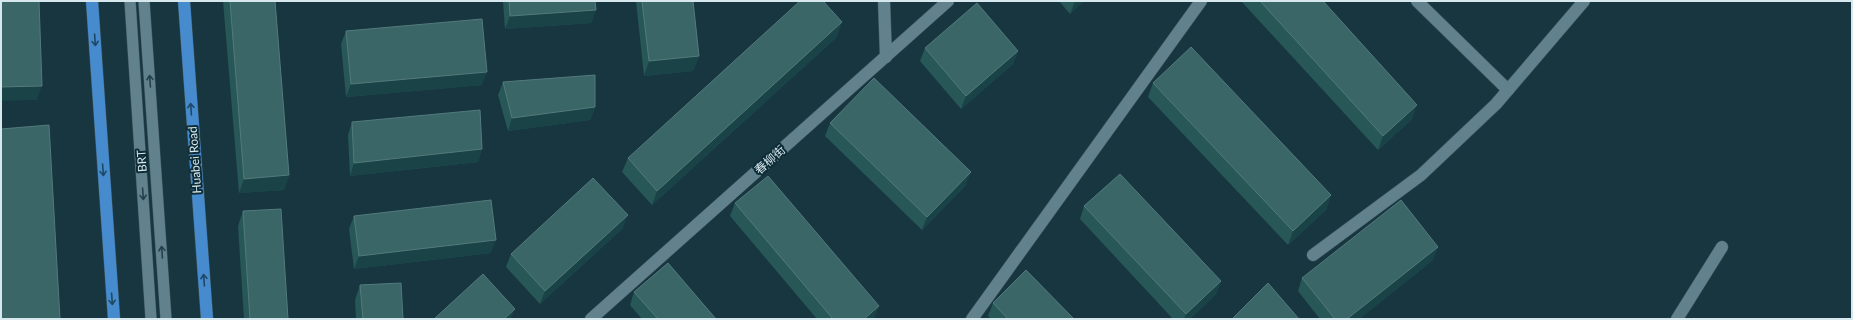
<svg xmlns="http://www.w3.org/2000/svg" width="1853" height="320" font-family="Lato,'Noto Sans SC',sans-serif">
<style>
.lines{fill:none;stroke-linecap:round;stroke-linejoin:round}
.service-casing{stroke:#38525b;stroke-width:12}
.minor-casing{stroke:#38525b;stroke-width:13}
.primary-casing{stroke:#38525b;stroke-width:13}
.service{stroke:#61818d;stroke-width:11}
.minor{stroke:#61818d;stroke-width:12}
.primary{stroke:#478bcf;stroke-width:12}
.wall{fill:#275756}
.shaded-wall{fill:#194347}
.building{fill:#3a6667;stroke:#537a7c}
.oneway{stroke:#1e4864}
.oneway2{stroke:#22414c}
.labels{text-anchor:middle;stroke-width:4;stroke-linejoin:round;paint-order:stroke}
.street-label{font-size:12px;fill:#d7e7ee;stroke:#0d2c36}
</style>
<rect width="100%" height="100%" fill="#183640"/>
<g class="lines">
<defs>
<g id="service">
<polyline points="130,1 151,319"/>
<polyline points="144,1 166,319"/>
</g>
<g id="minor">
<polyline points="884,1 886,57"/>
<polyline points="1417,1 1508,90"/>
<polyline points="1313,255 1421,175 1496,104 1584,1"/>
<polyline points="591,319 948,1"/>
<polyline points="972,319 1201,1"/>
<polyline points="1677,319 1722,247"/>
</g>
<g id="primary">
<polyline points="92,1 114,319"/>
<polyline points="184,1 207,319"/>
</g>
</defs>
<use href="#service" class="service-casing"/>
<use href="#minor" class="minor-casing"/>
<use href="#primary" class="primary-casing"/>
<use href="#service" class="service"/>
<use href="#minor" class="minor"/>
<use href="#primary" class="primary"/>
</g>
<g class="wall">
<polygon points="223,1 275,1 289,175 284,190 239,193"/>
<polygon points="503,1 595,1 596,10 591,23 505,29"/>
<polygon points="636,1 693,1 699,56 693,71 644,76"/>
<polygon points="1059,1 1084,1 1070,14"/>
<polygon points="1241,1 1323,1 1412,119 1378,150"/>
<polygon points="346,31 482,85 346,97 341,44"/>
<polygon points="837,37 652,205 622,172 628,158"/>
<polygon points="925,48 1018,51 1013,64 961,109 920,61"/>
<polygon points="503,82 595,107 590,120 508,131 498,95"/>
<polygon points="1153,83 1331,195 1326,210 1288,245 1148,97"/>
<polygon points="352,122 482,149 478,162 350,176 348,135"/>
<polygon points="830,123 966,185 922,230 825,136"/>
<polygon points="735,203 874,319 817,319 730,216"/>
<polygon points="1084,206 1221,281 1216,294 1190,319 1173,319 1080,219"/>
<polygon points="243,211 288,319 244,319 238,226"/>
<polygon points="354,216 491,253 354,269 349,229"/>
<polygon points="623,228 540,304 506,267 511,254"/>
<polygon points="1433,260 1359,319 1320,319 1298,291 1302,278"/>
<polygon points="360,285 403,319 356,319 355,300"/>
<polygon points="634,292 716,319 642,319 630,305"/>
<polygon points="993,303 1074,319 991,319 988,316"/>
</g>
<g class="shaded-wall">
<polygon points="1075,1 1084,1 1070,14"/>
<polygon points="596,10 591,23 505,29 510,16"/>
<polygon points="842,22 837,37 652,205 657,191"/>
<polygon points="1018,51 1013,64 961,109 966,96"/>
<polygon points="699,56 693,71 644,76 649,61"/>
<polygon points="487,72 482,85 346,97 351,84"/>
<polygon points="42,86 37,100 1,101 1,87"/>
<polygon points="1417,105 1412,119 1378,150 1383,136"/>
<polygon points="595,107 590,120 508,131 512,118"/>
<polygon points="482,149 478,162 350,176 354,163"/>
<polygon points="971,172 966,185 922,230 927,217"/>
<polygon points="289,175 284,190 239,193 244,179"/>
<polygon points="1331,195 1326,210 1288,245 1293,231"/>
<polygon points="628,215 623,228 540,304 545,291"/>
<polygon points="496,240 491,253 354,269 359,256"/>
<polygon points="1438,247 1433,260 1359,319 1347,319"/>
<polygon points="1221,281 1216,294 1190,319 1184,319 1186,314"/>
<polygon points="879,306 874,319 864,319"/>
<polygon points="515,309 511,319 504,319"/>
</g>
<g class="building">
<polygon points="1,1 39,1 42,86 1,87"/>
<polygon points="230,1 275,1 289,175 244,179"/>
<polygon points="509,1 595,1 596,10 510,16"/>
<polygon points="642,1 693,1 699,56 649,61"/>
<polygon points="800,1 823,1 842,22 657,191 628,158"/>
<polygon points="1260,1 1323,1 1417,105 1383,136"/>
<polygon points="977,3 1018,51 966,96 925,48"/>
<polygon points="482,19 487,72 351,84 346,31"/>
<polygon points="1191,47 1331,195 1293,231 1153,83"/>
<polygon points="595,75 595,107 512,118 503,82"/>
<polygon points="874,78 971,172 927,217 830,123"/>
<polygon points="480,110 482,149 354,163 352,122"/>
<polygon points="49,125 60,319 1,319 1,129"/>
<polygon points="1120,174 1221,281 1186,314 1084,206"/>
<polygon points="768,176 879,306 864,319 833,319 735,203"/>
<polygon points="593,178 628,215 545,291 511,254"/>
<polygon points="491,200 496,240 359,256 354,216"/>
<polygon points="1401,200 1438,247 1347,319 1335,319 1302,278"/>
<polygon points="281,209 288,319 250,319 243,211"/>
<polygon points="668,263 716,319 658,319 634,292"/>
<polygon points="1026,270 1074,319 1008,319 993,303"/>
<polygon points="483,274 515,309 504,319 434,319"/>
<polygon points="401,283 403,319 363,319 360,285"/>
<polygon points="1268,283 1299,319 1232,319"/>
</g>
<defs><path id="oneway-shaft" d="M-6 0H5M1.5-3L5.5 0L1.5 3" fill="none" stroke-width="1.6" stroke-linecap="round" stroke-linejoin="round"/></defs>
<g class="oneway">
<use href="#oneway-shaft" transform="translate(95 40) rotate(86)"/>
<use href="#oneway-shaft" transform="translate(191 109) rotate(-94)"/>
<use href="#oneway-shaft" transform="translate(103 170) rotate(86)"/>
<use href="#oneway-shaft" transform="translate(204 280) rotate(-94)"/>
<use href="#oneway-shaft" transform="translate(112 299) rotate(86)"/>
</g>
<g class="oneway2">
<use href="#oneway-shaft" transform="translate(150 81) rotate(-94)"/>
<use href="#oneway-shaft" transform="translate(143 194) rotate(86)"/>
<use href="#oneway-shaft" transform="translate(162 252) rotate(-94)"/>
</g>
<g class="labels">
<g class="street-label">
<text transform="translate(195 160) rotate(-94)" y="4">Huabei Road</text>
<text transform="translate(770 160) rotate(-42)" y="4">春柳街</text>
<text transform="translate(142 161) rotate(-94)" y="4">BRT</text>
</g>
</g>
<rect width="1853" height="320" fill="none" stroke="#d7e7ee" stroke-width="4"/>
</svg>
